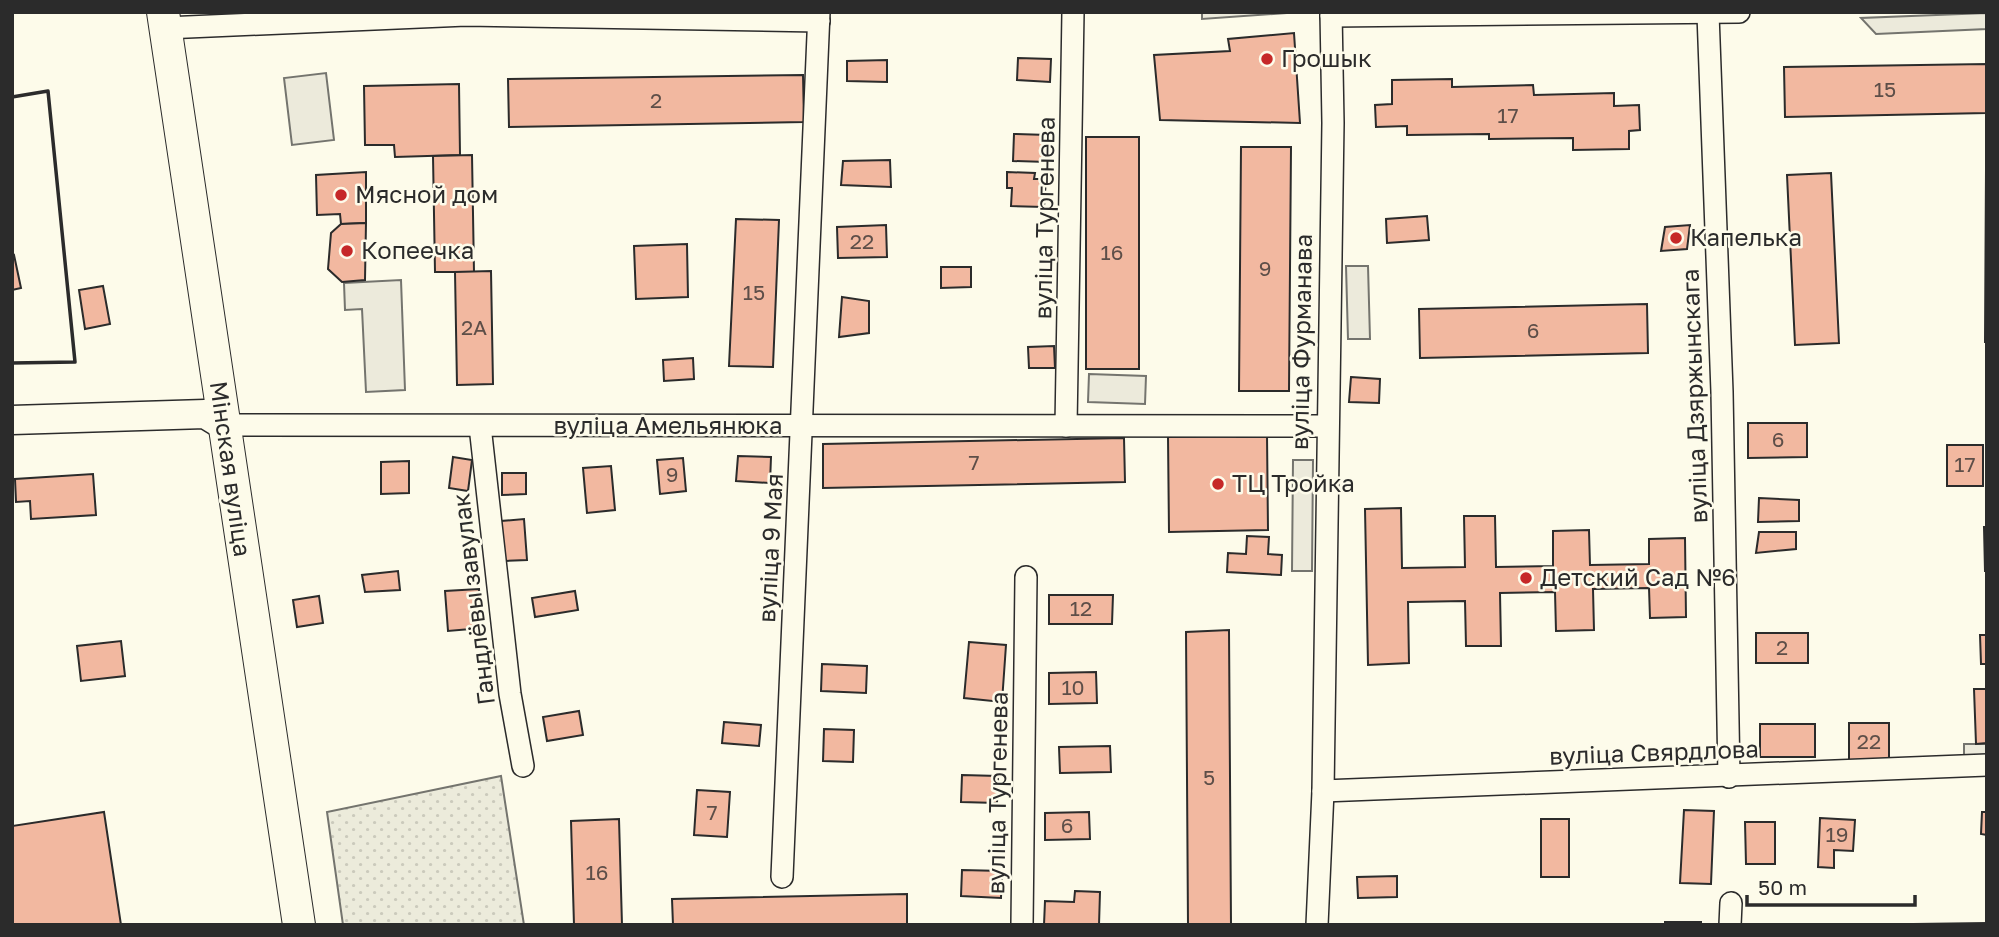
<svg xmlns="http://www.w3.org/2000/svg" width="1999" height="937" font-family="'Golos Text',sans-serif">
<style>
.park{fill:url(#park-dots);stroke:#74746e;stroke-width:2}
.parking{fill:#eceadb;stroke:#74746e;stroke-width:2}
.building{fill:#f2b8a0;stroke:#2b2b2b;stroke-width:2}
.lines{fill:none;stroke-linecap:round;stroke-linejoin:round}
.street-casing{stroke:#2b2b2b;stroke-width:24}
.secondary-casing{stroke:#2b2b2b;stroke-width:31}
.primary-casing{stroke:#2b2b2b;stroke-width:34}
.street{stroke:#fdfbea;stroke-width:21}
.secondary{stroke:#fdfbea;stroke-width:28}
.primary{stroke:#fdfbea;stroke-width:32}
.wall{stroke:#2b2b2b;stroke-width:3.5}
.poi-dot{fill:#c62828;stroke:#fdfbea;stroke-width:2.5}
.labels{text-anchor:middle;stroke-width:5;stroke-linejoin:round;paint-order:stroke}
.number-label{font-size:21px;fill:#5d4e48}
.poi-label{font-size:24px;fill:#2b2b2b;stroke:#fdfbea;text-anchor:start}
.street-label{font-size:24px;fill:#2b2b2b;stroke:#fdfbea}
</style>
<defs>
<pattern id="park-dots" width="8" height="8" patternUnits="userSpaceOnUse" patternTransform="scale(1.75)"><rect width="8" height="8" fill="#ecebdb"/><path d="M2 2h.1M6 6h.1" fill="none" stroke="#cbcabc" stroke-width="1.8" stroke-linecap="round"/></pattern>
</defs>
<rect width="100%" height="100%" fill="#fdfbea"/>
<polygon class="park" points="501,776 524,925 343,925 327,812"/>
<g class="parking">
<polygon points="1202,12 1286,12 1286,13 1202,19"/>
<polygon points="1987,13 1987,29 1876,34 1861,18"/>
<polygon points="326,73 334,140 292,145 284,78"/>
<polygon points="1346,266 1368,266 1370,339 1348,339"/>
<polygon points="401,280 405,390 366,392 362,309 345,310 344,283"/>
<polygon points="1089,374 1146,376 1145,404 1088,402"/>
<polygon points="1293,460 1313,460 1312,571 1292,571"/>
<rect x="1964" y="744" width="23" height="16"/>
</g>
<g class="building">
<polygon points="1294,33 1300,123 1160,120 1154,55 1230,51 1228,39"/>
<polygon points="1018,58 1051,59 1050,82 1017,80"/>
<polygon points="887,60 887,82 847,81 847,61"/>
<polygon points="1987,64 1987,113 1785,117 1784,67"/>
<polygon points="803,75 804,122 509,127 508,79"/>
<polygon points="1452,79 1452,87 1533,85 1534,95 1614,93 1614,106 1639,105 1640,130 1629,131 1629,149 1573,150 1573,138 1489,139 1489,134 1407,135 1407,126 1376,127 1375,105 1392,104 1392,80"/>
<polygon points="459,84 460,155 395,157 394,145 365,145 364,86"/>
<polygon points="1014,134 1048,135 1047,162 1013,161"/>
<rect x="1086" y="137" width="53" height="232"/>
<polygon points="1241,147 1291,147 1289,391 1239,391"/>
<polygon points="472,155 474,272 435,272 433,156"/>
<polygon points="890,160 891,187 841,185 843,161"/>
<polygon points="1986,170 1987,170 1987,342 1985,342"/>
<polygon points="366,172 366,223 341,224 340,214 317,215 316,175"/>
<polygon points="1007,172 1035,173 1034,179 1046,179 1044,207 1011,206 1012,188 1007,188"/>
<polygon points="1831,173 1839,343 1795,345 1787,175"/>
<polygon points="1427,216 1429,240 1387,243 1386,219"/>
<polygon points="736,219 779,220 773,367 729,366"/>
<polygon points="366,223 365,280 342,282 328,269 331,233 341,224"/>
<polygon points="886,225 887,257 838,258 837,227"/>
<polygon points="1690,225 1687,249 1661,251 1665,227"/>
<polygon points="687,244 688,297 636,299 634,246"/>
<polygon points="14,255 21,288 12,290 12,256"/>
<polygon points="941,267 971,267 971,287 941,288"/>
<polygon points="491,271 493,384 457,385 455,272"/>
<polygon points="103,286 110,324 85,329 79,290"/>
<polygon points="842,297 869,301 869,333 839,337"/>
<polygon points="1647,304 1648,353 1420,358 1419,309"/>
<polygon points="1054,346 1055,368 1029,368 1028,347"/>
<polygon points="693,358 694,379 664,381 663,360"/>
<polygon points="1351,377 1380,379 1379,403 1349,402"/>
<polygon points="1748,423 1807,423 1807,457 1748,458"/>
<polygon points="1267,435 1268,530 1169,532 1168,437"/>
<polygon points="1124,438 1125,482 823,488 823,444"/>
<rect x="1947" y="445" width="36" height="41"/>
<polygon points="738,456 771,457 770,483 736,481"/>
<polygon points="453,457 472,460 468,491 449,488"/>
<polygon points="683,458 686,491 660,494 657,460"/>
<polygon points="409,461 409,493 381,494 381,462"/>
<polygon points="611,466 615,510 587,513 583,468"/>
<polygon points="502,473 526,473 526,494 502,495"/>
<polygon points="93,474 96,515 31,519 30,501 16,502 15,479"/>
<polygon points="1759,498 1799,500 1799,521 1758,522"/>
<polygon points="1401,508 1402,568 1465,567 1464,516 1495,516 1496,567 1553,566 1553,531 1589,530 1590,565 1649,564 1649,539 1685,538 1686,617 1650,618 1649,588 1593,589 1594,630 1556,631 1555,592 1500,593 1501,646 1466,646 1465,601 1408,602 1409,663 1368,665 1365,509"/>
<polygon points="524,519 527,560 505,561 501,521"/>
<polygon points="1984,527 1987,527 1987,571 1985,571"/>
<polygon points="1759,532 1796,532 1796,549 1756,553"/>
<polygon points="1247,536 1269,537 1268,554 1282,555 1281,575 1227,572 1228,553 1246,554"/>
<polygon points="398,571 400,590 365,592 362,575"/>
<polygon points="479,589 482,628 448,631 445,591"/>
<polygon points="575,591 578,610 535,617 532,598"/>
<polygon points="1049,595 1113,595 1112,624 1049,624"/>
<polygon points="319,596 323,623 297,627 293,600"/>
<polygon points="1229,630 1231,925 1188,925 1186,632"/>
<rect x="1756" y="633" width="52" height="30"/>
<polygon points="1980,635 1987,635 1987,664 1981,664"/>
<polygon points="121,641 125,676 81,681 77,646"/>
<polygon points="969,642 1006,645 1002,702 964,698"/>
<polygon points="822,664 867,666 866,693 821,691"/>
<polygon points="1096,672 1097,703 1049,704 1049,673"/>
<polygon points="1974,689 1987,689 1987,743 1976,744"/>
<polygon points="579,711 583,735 547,741 543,717"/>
<polygon points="724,722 761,725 759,746 722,743"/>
<rect x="1849" y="723" width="40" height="38"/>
<rect x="1760" y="724" width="55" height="33"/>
<polygon points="824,729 854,730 853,762 823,761"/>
<polygon points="1110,746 1111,772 1060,773 1059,747"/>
<polygon points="962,775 998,776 997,803 961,802"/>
<polygon points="697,790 730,792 727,837 694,835"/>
<polygon points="1684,810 1714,811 1711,884 1680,883"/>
<polygon points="104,812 121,925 12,925 12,826"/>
<polygon points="1089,812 1090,839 1045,840 1045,813"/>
<polygon points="1982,812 1987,812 1987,835 1981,834"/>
<polygon points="1820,818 1855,820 1853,851 1834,850 1834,868 1818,867"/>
<polygon points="619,819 622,925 574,925 571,821"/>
<rect x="1541" y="819" width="28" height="58"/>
<polygon points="1745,822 1775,822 1775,864 1746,864"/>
<polygon points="962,870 1002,871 1001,898 961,896"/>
<polygon points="1397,876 1397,897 1358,898 1357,877"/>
<polygon points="1075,891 1100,892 1099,925 1044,925 1045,901 1074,902"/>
<polygon points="907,894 907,925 673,925 672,899"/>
<rect x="1665" y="922" width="36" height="3"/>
<polygon points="1987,923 1987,925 1839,925"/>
</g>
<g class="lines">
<defs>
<g id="street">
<polyline points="1708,14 1722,392 1729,777"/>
<polyline points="1331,16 1739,12"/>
<polyline points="165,28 466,15 819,21"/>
<polyline points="223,425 1327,426"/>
<polyline points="480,426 510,694 523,766"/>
<polyline points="1066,426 1073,12"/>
<polyline points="1323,791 1987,765"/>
<polyline points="782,877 819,12"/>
<polyline points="1022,925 1026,577"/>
<polyline points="1317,925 1323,791 1333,123 1331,12"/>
<polyline points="1730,925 1731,903"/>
</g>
<polyline id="secondary" points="12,420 205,414 223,425"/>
<polyline id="primary" points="163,12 299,925"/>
</defs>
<use href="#street" class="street-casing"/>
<use href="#secondary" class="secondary-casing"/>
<use href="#primary" class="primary-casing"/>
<use href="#street" class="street"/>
<use href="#secondary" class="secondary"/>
<use href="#primary" class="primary"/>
<polyline class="wall" points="12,97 48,91 75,362 12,363"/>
</g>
<g class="poi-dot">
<circle cx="1267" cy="59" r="7"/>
<circle cx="341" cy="195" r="7"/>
<circle cx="1676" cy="238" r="7"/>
<circle cx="347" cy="251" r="7"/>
<circle cx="1218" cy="484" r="7"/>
<circle cx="1526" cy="578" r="7"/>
</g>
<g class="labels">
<g class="number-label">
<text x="1885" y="97">15</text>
<text x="656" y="108">2</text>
<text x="1508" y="123">17</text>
<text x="862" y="249">22</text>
<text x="1112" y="260">16</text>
<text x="1265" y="276">9</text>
<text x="754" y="300">15</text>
<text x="474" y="335">2А</text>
<text x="1533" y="338">6</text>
<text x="1778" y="447">6</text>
<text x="974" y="470">7</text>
<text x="1965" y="472">17</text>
<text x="672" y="482">9</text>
<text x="1081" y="616">12</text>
<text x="1782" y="655">2</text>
<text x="1073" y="695">10</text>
<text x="1869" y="749">22</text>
<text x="1209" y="785">5</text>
<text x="712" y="820">7</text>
<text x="1067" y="833">6</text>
<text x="1837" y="842">19</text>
<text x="597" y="880">16</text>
</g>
<g class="poi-label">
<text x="1281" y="67">Грошык</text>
<text x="355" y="203">Мясной дом</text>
<text x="1690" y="246">Капелька</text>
<text x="361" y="259">Копеечка</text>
<text x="1232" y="492">ТЦ Тройка</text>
<text x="1540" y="586">Детский Сад №6</text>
</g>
<g class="street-label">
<text transform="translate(1045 218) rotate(-89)" y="8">вуліца Тургенева</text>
<text transform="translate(1302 342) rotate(-89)" y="8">вуліца Фурманава</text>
<text transform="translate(1695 396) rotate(-92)" y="8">вуліца Дзяржынскага</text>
<text x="668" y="434">вуліца Амельянюка</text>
<text transform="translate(230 469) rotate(82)" y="8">Мінская вуліца</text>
<text transform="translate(771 548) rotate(-87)" y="8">вуліца 9 Мая</text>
<text transform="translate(474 599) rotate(-97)" y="8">Гандлёвы завулак</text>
<text transform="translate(1654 753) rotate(-2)" y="8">вуліца Свярдлова</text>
<text transform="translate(998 793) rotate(-89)" y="8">вуліца Тургенева</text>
</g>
</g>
<rect width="1999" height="937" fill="none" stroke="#2b2b2b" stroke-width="28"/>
<path d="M1747 895v10h168v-10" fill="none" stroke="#2b2b2b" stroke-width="3.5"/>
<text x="1758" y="895" font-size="21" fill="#2b2b2b" stroke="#fdfbea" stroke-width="5" paint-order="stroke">50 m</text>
</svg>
